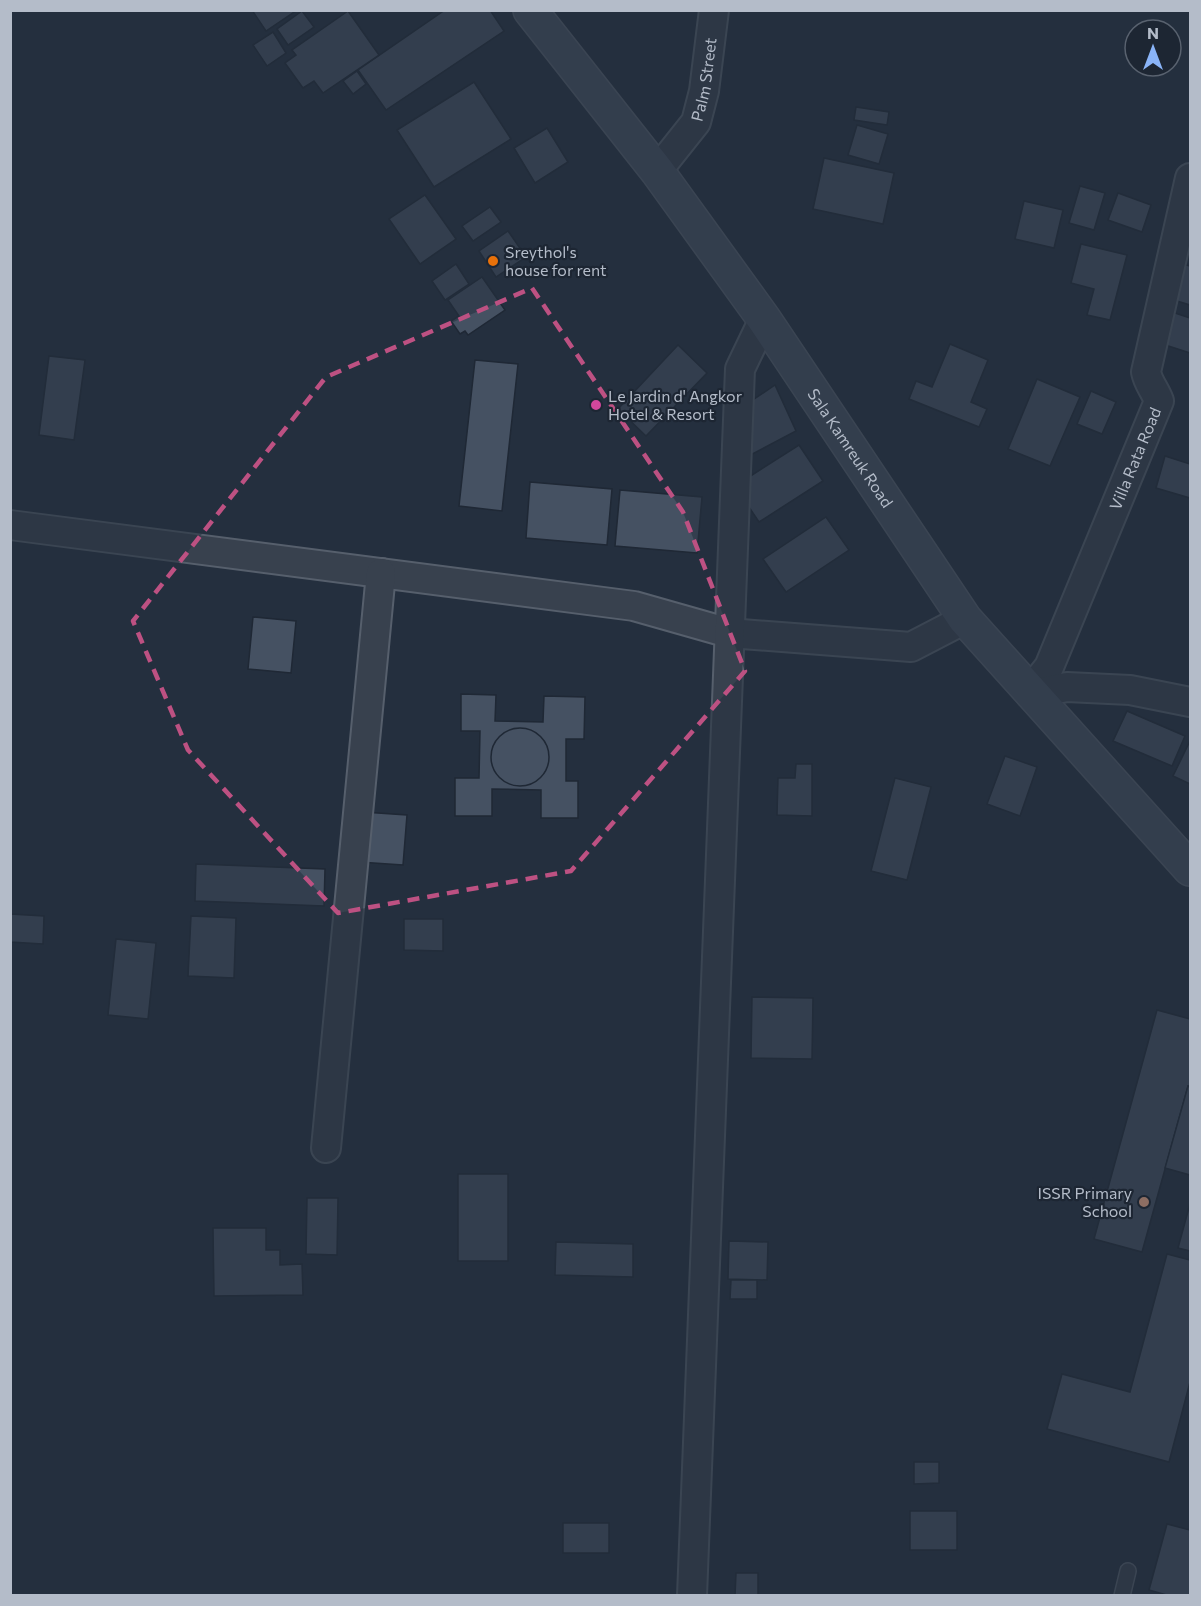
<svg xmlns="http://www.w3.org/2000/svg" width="1201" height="1606" font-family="Commissioner,sans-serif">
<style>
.building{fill:#455162;stroke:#1f2835;stroke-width:1.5}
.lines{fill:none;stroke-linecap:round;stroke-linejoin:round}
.lane-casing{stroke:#565f6c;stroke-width:18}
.street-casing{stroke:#565f6c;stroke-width:32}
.secondary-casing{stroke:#565f6c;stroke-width:36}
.lane{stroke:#38414e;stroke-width:15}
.street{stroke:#38414e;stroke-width:28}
.secondary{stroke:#465061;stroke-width:33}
.marked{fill:none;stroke:#bd5182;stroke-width:4.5;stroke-dasharray:12 8;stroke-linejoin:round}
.food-dot{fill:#e8710a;stroke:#1d2633;stroke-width:2}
.hotel-dot{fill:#d1479c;stroke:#1d2633;stroke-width:2}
.education-dot{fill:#8d6e63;stroke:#1d2633;stroke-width:2}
.labels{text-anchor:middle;stroke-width:4.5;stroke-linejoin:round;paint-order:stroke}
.street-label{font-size:16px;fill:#b4bcc9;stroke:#1d2633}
.poi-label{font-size:16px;fill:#b4bcc9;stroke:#1d2633;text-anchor:start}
</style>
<rect width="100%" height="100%" fill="#242f3e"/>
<g class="building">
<polygon points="252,10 297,10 266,31"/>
<polygon points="445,10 490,10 504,31 386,110 358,70"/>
<polygon points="302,11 314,27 288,45 277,29"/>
<polygon points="348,11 379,55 323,93 314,81 303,88 285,63 296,55 292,50"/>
<polygon points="273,32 286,53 267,66 253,45"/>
<polygon points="357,71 366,84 353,94 343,81"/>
<polygon points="474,82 511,139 434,187 397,130"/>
<polygon points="856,107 889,112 887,125 854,120"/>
<polygon points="857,125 888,134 879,164 848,155"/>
<polygon points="547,128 568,162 535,183 514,148"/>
<polygon points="824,158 894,173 883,224 813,209"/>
<polygon points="1080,186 1105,193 1094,230 1069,223"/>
<polygon points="1118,193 1151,205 1142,232 1108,220"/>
<polygon points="425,195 456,239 420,264 389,219"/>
<polygon points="1024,201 1063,210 1054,248 1015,239"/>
<polygon points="490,207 501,222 473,241 462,226"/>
<polygon points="508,231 526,257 496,277 479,251"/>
<polygon points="1081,244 1127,255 1110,320 1087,315 1094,289 1071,283"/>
<polygon points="1175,262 1190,266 1190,305 1164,297"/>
<polygon points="456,264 469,284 445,300 432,281"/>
<polygon points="482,277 505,310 468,335 465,331 460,334 451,321 459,316 448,300"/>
<polygon points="1166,310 1190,318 1190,353 1156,342"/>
<polygon points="950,344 988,360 971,402 987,409 979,427 909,399 916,381 932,387"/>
<polygon points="678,345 707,373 646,436 618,409"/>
<polygon points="49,356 85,360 74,440 39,435"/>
<polygon points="475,360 518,364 502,511 459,506"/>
<polygon points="1037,379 1080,397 1050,466 1008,449"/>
<polygon points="775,385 796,431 743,459 747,404"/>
<polygon points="1091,391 1116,402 1102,434 1077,424"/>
<polygon points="799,445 823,481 759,522 735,486"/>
<polygon points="1165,456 1190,464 1190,498 1156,488"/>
<polygon points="530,482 612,489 607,545 526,538"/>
<polygon points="620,490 702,497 697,553 615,546"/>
<polygon points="826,517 849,550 786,592 763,559"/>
<polygon points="253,617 296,621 291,673 248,669"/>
<polygon points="461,694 496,695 495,721 543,722 544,696 585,697 584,739 566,739 566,781 578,781 578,818 541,818 541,790 492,789 492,816 455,816 455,778 479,778 480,731 461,731"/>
<polygon points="1127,711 1185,736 1172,766 1113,741"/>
<circle cx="520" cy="757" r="29"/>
<polygon points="1190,741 1190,784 1173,776"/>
<polygon points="1005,756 1037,767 1020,816 987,804"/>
<polygon points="796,764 812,764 812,816 777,815 778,778 795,778"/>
<polygon points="895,778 931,787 907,880 871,871"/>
<polygon points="363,812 407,815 403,865 359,862"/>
<polygon points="196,864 325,869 324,906 195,901"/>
<polygon points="10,914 44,916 43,944 10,942"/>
<polygon points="191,916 236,918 234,978 188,976"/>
<polygon points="404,919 443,919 443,951 404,950"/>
<polygon points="116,939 156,943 148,1019 108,1015"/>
<polygon points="752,997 813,998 812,1059 751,1058"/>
<polygon points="1157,1010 1190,1019 1190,1087 1188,1086 1142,1252 1094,1239"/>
<polygon points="1188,1086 1190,1087 1190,1175 1165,1168"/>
<rect x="458" y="1174" width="50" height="87"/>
<polygon points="307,1198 338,1198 337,1255 306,1254"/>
<polygon points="1190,1204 1190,1251 1178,1248"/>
<polygon points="213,1228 266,1228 266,1250 280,1250 280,1265 302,1264 303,1295 214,1296"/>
<polygon points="729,1241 768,1242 767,1280 728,1279"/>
<polygon points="556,1242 633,1244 633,1277 555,1275"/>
<polygon points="1167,1254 1190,1260 1190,1382 1169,1462 1047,1429 1062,1374 1130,1392"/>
<polygon points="731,1280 757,1280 757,1299 730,1299"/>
<polygon points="914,1462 939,1462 939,1483 914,1484"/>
<rect x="910" y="1511" width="47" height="39"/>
<rect x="563" y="1523" width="46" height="30"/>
<polygon points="1167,1524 1190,1530 1190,1596 1170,1596 1149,1590"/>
<polygon points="736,1573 758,1573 758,1596 735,1596"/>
</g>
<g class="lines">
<defs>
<polyline id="lane" points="1122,1596 1128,1571"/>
<g id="street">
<path id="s1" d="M 657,171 L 696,122 L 704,91 L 714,10"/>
<polyline points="10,525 634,606 729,633 911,647 965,619"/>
<path id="s2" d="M 1030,691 L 1049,667 L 1159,401 C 1155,390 1148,383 1146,372 L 1190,178"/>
<polyline points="1030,694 1067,687 1130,690 1190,702"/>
<polyline points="326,1148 381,573"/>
<polyline points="692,1596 740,369 764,319"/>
</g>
<g id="secondary">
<path id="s3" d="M 530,10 L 657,171 L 764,319 L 965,619 L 1190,869"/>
</g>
</defs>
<use href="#lane" class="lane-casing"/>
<use href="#street" class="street-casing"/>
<use href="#secondary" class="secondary-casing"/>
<use href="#lane" class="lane"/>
<use href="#street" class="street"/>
<use href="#secondary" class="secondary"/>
</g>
<path d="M0 0H1201V1606H0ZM 532,288 L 683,512 L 745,671 L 571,871 L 338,913 L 188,750 L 133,621 L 326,377 Z" fill="#242f3e" fill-opacity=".55" fill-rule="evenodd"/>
<path class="marked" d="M 532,288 L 683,512 L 745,671 L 571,871 L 338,913 L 188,750 L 133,621 L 326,377 Z"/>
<circle class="food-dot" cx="493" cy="261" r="6"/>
<circle class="hotel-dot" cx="596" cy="405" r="6"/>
<circle class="education-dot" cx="1144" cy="1202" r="6"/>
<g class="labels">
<g class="street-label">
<text dy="6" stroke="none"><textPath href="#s1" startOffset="106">Palm Street</textPath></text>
<text dy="6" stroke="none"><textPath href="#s3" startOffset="543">Sala Kamreuk Road</textPath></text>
<text dy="6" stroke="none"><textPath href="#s2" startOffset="256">Villa Rata Road</textPath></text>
</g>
<g class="poi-label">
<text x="505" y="258">Sreythol's<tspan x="505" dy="18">house for rent</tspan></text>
<text x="608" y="402">Le Jardin d' Angkor<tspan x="608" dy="18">Hotel &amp; Resort</tspan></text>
<text x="1132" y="1199" text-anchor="end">ISSR Primary<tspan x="1132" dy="18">School</tspan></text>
</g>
</g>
<rect width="1201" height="1606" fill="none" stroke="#b4bcc9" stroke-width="24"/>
<g transform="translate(1153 48)"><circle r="28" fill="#1d2633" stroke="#59626f" stroke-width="1.5"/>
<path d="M0-4.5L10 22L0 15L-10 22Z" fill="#8ab4f8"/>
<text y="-9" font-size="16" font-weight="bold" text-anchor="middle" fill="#b4bcc9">N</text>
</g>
</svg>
